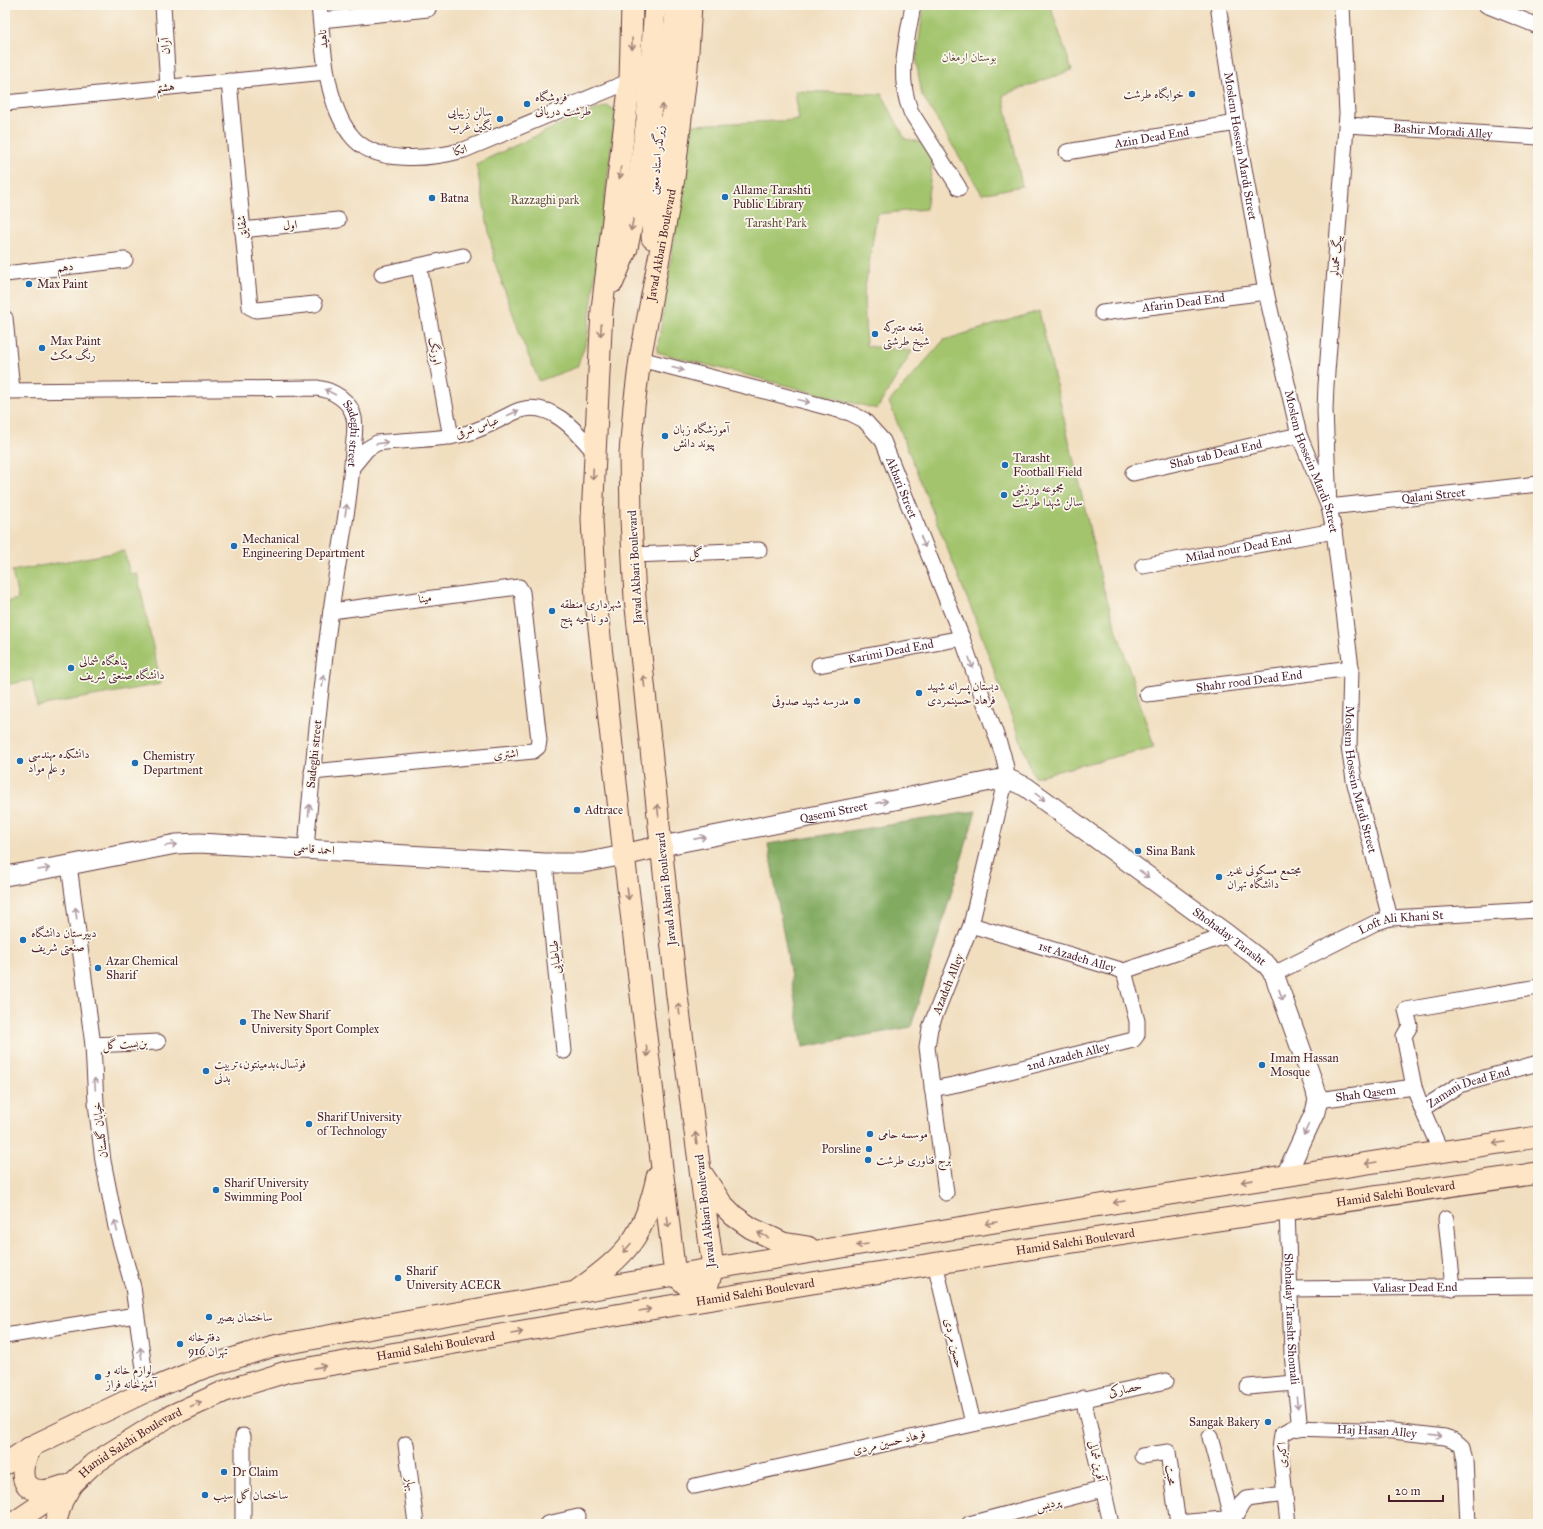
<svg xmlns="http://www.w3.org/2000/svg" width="1543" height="1529" font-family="'IM FELL Great Primer',Amiri,serif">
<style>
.green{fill:#a3c46d;stroke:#76724c}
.forest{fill:#82aa60;stroke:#666446}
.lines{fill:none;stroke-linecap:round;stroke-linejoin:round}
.minor-casing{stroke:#633c41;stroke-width:17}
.tertiary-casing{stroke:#633c41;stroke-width:21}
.secondary-casing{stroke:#633c41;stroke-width:23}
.minor{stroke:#fff;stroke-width:15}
.tertiary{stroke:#fff;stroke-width:19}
.secondary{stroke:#fee5c5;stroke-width:21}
.oneway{stroke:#a48278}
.oneway2{stroke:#ae9aa0}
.poi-dot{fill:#1f6fb2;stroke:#fbf7ec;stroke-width:1.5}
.labels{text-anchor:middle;stroke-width:3.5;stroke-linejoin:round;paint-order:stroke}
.street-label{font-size:12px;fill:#4a1f2b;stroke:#fbf7ec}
.park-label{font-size:12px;fill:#65513f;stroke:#fbf7ec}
.poi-label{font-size:12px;fill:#4a1f2b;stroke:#fbf7ec;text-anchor:start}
</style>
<rect width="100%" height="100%" fill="#fbf7ec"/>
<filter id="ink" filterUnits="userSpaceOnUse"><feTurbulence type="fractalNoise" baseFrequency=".025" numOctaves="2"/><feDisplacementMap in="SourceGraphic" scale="8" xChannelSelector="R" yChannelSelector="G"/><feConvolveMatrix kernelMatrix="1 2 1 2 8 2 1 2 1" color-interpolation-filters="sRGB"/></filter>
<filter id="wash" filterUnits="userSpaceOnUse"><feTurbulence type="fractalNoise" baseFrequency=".012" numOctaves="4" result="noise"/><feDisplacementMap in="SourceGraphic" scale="16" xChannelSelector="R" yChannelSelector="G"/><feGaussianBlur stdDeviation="0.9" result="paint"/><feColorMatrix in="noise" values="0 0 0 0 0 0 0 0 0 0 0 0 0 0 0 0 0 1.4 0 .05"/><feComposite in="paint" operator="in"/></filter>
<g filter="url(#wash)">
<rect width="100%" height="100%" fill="#f1debf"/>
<g class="green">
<polygon points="924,5 1050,5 1072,70 1003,95 1022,186 982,194 922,95 916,61"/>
<polygon points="795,91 882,94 905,139 935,145 926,209 877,214 864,294 866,346 912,351 877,409 657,352 691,125 799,120"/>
<polygon points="607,106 616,110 587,340 577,367 539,381 524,345 495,263 476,164 576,117"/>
<polygon points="1039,311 1103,587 1154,747 1034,777 973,613 889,402 944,340"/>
<polygon points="124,551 130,574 137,573 161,684 37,706 32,680 5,685 5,602 18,599 12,571"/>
</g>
<polygon class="forest" points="976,811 911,1027 803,1047 768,844"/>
</g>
<g filter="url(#ink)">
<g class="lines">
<defs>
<g id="minor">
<polyline points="163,5 168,87"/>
<path d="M 319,5 C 323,45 325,101 350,134 C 373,166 431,159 464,150 L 630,81"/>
<path d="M 913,5 C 907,41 896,77 911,112 L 959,188"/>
<path id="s1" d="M 1218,5 L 1236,123 L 1266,292 L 1299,435 L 1329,507 L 1334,531 L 1351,668 L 1349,747 L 1354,780 L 1390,918"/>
<path id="s2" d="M 1342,5 L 1347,114 L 1326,385 L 1325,410 L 1329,507 L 1538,484"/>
<polyline points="1486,5 1538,26"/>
<polyline points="321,20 428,9"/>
<polyline points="229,81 250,307 256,310 315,304"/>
<polyline points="5,103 326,72"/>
<path id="s3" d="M 1347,125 L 1538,137"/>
<path id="s4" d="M 1067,152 L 1236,123"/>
<polyline points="242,230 338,220"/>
<polyline points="419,266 451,437"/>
<polyline points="5,274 125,260"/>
<polyline points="382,274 463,256"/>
<path id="s5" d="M 1102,313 L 1266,292"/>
<polyline points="5,318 12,390"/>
<path id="s6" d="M 640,359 L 850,413 L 864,420 L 883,441 L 962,638 L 1003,755 L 1006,768 L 1006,778 L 971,925 L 930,1028 L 927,1047 L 946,1193"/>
<path id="s7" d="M 5,391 L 317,388 C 333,390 351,401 354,418 C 356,428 354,439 353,449 C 351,496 341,543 334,590 C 321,675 313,762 306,849"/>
<path d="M 353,466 L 367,449 L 377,443 C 407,439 438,441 468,433 C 485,428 500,419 515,412 C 548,397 576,430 594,452"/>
<path id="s8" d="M 1133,473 L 1299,435"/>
<polyline points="633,555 759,550"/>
<path id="s9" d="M 1143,566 L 1334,531"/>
<path id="s10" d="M 819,665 L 962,638"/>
<path id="s11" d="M 1147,694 L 1351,668"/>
<polyline points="312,772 533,751 538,747 539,740 522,592 519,587 331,611"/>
<polyline points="545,863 564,1051"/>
<polyline points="69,865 93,1045 96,1103 103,1161 116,1227 133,1287 147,1391"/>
<path id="s12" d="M 971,925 L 1124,971 L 1228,935"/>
<path id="s13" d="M 1274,974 L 1375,923 L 1390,918 L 1538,910"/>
<polyline points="93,1045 158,1042"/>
<path id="s14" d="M 932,1089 L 958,1084 L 1133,1040 L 1137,1035 L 1137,1021 L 1124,971"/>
<path id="s15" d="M 1318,1100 L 1414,1087"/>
<polyline points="1422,1109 1414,1087 1404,1036 1410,1026 1406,1010 1538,987"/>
<path id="s16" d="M 1441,1152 L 1422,1109 L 1459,1085 L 1538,1063"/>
<path id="s17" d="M 1287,1210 L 1292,1354 L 1300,1429"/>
<polyline points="1446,1219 1453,1288"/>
<polyline points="935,1263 973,1423"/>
<path id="s18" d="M 1291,1289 L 1538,1286"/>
<polyline points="5,1336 136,1315"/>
<polyline points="1248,1387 1295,1383"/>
<polyline points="1083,1398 1111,1524"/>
<polyline points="1210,1437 1233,1524"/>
<polyline points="406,1444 416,1524"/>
<polyline points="1142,1456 1168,1452 1178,1524"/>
<polyline points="695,1486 1166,1381"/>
<polyline points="1233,1521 1242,1504 1247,1499 1285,1494"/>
<polyline points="1178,1523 1223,1519 1233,1521"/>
<polyline points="243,1524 243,1436"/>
<polyline points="547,1524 578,1517"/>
<polyline points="969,1524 1103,1489"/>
<path id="s19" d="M 1288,1524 L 1280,1449 L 1282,1434 L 1293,1428 L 1393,1431 L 1445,1437 L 1454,1440 L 1462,1447 L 1465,1460 L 1468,1524"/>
</g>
<g id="tertiary">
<path id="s20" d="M 662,846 L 1006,778 L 1026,787 L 1228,935 L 1267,965 L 1274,974 L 1315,1088 L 1318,1100 L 1315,1112 L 1286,1175"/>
<polyline points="5,876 69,865 176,844 199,843 545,863 583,863 624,855"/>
</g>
<g id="secondary">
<path id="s21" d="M 632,5 L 630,81 L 602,309 L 592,519 L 596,601 L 624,855 L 675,1275 L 703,1300 L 713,1268 L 677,996 L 635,598 L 631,519 L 630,453 L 634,406 L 640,359 L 674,178 L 687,67 L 691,5"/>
<polyline points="652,238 654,183 660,122 675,22 675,5"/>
<polyline points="613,282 627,248 633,218 647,120 655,5"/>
<polyline points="624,855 662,846"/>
<polyline points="703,1175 722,1204 734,1216 751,1228 783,1243 808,1247"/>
<path d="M 578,1290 C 627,1254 644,1238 657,1177"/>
<path d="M 32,1446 C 28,1454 22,1464 23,1473 C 23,1495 48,1492 63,1486"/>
<path d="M 5,1464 L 32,1446 L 147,1391 L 203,1368 L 273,1346 C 693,1269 1115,1201 1538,1137"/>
<path id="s22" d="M 12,1524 L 73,1483 L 93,1464 L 166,1418 L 225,1391 L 286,1372 C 426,1349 566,1322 707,1300 C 983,1255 1260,1213 1538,1173"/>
<polyline points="55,1524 62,1501 72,1484"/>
</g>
</defs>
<use href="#minor" class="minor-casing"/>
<use href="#tertiary" class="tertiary-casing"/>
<use href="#secondary" class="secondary-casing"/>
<use href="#minor" class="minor"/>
<use href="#tertiary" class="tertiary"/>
<use href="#secondary" class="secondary"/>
</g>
<defs><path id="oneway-shaft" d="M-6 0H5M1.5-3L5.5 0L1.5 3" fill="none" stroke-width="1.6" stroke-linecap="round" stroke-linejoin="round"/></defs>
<g class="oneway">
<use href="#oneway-shaft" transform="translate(632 44) rotate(90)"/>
<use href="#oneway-shaft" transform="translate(662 110) rotate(-81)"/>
<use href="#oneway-shaft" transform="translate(620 173) rotate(97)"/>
<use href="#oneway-shaft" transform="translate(632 225) rotate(102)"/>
<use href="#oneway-shaft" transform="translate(601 330) rotate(93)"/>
<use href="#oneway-shaft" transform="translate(593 474) rotate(93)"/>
<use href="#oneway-shaft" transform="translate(644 681) rotate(-96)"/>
<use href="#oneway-shaft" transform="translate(658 810) rotate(-96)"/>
<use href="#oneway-shaft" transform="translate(628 894) rotate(83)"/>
<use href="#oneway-shaft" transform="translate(679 1009) rotate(-98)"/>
<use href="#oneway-shaft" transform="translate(647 1051) rotate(83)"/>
<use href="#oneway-shaft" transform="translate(696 1138) rotate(-98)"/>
<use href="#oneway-shaft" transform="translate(1499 1143) rotate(171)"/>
<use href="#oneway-shaft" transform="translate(1371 1163) rotate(171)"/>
<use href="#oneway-shaft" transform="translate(1247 1181) rotate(172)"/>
<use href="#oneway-shaft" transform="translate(1119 1202) rotate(171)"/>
<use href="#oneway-shaft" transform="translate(668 1222) rotate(82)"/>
<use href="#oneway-shaft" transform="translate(991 1223) rotate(171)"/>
<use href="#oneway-shaft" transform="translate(763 1235) rotate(-154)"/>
<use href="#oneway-shaft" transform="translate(862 1245) rotate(171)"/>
<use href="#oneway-shaft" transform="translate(627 1248) rotate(131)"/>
<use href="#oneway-shaft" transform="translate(645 1310) rotate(-10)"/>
<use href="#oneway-shaft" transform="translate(517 1333) rotate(-10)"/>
<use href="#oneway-shaft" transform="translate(320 1367) rotate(-10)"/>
<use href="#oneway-shaft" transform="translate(196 1404) rotate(-24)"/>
</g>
<g class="oneway2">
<use href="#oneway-shaft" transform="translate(678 369) rotate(15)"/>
<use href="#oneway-shaft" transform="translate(330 392) rotate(-152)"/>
<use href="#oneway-shaft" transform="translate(804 401) rotate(15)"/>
<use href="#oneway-shaft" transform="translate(513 413) rotate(-24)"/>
<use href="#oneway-shaft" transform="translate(382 443) rotate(-10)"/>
<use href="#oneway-shaft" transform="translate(346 510) rotate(-81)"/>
<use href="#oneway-shaft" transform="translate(923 542) rotate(68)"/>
<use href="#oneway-shaft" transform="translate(971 663) rotate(71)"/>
<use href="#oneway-shaft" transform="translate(323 681) rotate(-83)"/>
<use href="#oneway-shaft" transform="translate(1040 797) rotate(36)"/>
<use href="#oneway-shaft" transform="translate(882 802) rotate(-11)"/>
<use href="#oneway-shaft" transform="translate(309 810) rotate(-85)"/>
<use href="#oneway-shaft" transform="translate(700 838) rotate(-11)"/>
<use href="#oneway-shaft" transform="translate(171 845) rotate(-9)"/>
<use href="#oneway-shaft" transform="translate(44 869) rotate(-9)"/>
<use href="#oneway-shaft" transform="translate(1144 874) rotate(36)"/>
<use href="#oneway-shaft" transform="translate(76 913) rotate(-97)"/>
<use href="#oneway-shaft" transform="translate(1281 995) rotate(70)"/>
<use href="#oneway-shaft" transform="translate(95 1084) rotate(-93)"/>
<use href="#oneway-shaft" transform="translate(1306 1130) rotate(114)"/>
<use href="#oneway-shaft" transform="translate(116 1226) rotate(-103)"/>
<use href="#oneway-shaft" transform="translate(141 1353) rotate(-98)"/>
<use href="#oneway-shaft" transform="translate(1297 1403) rotate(84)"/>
<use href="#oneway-shaft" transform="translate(1436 1436) rotate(6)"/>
</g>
</g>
<g class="poi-dot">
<circle cx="1192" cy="94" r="4"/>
<circle cx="527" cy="104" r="4"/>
<circle cx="500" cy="119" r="4"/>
<circle cx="725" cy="197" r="4"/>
<circle cx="432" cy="198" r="4"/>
<circle cx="29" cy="284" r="4"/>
<circle cx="875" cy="334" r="4"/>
<circle cx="42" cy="348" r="4"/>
<circle cx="665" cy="436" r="4"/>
<circle cx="1005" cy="465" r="4"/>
<circle cx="1004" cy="495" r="4"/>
<circle cx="234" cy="546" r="4"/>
<circle cx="552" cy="611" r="4"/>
<circle cx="71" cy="668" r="4"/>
<circle cx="919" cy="693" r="4"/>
<circle cx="857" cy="701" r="4"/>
<circle cx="20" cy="761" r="4"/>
<circle cx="135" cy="763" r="4"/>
<circle cx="577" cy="810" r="4"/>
<circle cx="1138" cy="851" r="4"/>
<circle cx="1219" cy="877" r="4"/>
<circle cx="23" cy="940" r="4"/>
<circle cx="98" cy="968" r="4"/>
<circle cx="243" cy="1022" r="4"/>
<circle cx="1262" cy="1065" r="4"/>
<circle cx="206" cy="1071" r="4"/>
<circle cx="309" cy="1124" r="4"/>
<circle cx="870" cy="1134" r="4"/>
<circle cx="869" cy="1149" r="4"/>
<circle cx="868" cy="1160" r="4"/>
<circle cx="216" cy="1190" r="4"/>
<circle cx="398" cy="1278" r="4"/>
<circle cx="209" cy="1317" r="4"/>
<circle cx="180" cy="1344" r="4"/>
<circle cx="98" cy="1377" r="4"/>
<circle cx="1268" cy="1422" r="4"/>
<circle cx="224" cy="1472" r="4"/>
<circle cx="205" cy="1495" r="4"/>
</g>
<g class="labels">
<g class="street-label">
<text transform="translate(323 39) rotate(-95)" y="4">ناهید</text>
<text transform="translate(165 46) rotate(-93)" y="4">آران</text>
<text transform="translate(165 87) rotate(-6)" y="4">هشتم</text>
<text dy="4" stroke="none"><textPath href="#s3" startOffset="96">Bashir Moradi Alley</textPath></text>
<text dy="4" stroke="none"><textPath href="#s4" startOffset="86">Azin Dead End</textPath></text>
<text dy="4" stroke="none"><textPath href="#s1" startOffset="143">Moslem Hossein Mardi Street</textPath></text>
<text transform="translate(460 150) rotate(-17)" y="4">اتکا</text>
<text transform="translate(657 160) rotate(-85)" y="4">زیرگذر استاد معین</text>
<text transform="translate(290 225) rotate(-6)" y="4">اول</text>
<text transform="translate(242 227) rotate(-95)" y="4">شقایق</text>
<text dy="4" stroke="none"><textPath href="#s21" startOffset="2378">Javad Akbari Boulevard</textPath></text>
<text transform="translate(1336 256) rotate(-85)" y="4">بیگ محمدلو</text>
<text transform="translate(65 267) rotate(-7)" y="4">دهم</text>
<text dy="4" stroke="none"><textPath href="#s5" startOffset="82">Afarin Dead End</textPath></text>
<text transform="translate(435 351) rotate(79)" y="4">اورنگ</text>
<text transform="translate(477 427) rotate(-19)" y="4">عباس شرقی</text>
<text dy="4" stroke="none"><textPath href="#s7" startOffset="378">Sadeghi street</textPath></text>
<text dy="4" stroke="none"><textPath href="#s8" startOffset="85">Shab tab Dead End</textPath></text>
<text dy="4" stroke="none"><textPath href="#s1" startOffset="467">Moslem Hossein Mardi Street</textPath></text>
<text dy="4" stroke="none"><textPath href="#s6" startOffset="311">Akbari Street</textPath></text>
<text dy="4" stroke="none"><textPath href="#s2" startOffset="608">Qalani Street</textPath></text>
<text dy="4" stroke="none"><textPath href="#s9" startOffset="97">Milad nour Dead End</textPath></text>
<text transform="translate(696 553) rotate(-2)" y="4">گل</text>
<text transform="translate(635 567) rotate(-93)" y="4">Javad Akbari Boulevard</text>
<text transform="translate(425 598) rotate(-8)" y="4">مینا</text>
<text dy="4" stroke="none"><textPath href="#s10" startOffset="73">Karimi Dead End</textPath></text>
<text dy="4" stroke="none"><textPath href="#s11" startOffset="103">Shahr rood Dead End</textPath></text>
<text transform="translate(314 754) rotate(-84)" y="4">Sadeghi street</text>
<text transform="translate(506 754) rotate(-5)" y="4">اشتری</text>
<text dy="4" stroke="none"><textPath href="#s1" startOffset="791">Moslem Hossein Mardi Street</textPath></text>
<text dy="4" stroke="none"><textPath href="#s20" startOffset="175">Qasemi Street</textPath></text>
<text transform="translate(314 849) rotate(4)" y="4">احمد قاسمی</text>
<text transform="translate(666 889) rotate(-96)" y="4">Javad Akbari Boulevard</text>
<text dy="4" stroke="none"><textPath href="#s13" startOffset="139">Loft Ali Khani St</textPath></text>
<text dy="4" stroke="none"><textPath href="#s20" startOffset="625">Shohaday Tarasht</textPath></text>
<text transform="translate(555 957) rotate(-96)" y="4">طباطبایی</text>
<text dy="4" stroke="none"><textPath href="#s12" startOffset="111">1st Azadeh Alley</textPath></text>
<text transform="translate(948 984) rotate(-68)" y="4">Azadeh Alley</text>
<text transform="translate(125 1044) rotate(-3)" y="4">بن‌‌بست گل</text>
<text dy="4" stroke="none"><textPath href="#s14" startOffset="140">2nd Azadeh Alley</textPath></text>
<text dy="4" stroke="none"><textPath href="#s16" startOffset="99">Zamani Dead End</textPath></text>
<text dy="4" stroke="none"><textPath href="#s15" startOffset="48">Shah Qasem</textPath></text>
<text transform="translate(100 1130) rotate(-97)" y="4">خیابان گلستان</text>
<text dy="4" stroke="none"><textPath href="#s22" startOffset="1440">Hamid Salehi Boulevard</textPath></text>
<text transform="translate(705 1211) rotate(-96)" y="4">Javad Akbari Boulevard</text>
<text dy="4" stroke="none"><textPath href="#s22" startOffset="1116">Hamid Salehi Boulevard</textPath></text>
<text dy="4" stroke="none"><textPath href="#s18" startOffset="124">Valiasr Dead End</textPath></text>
<text dy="4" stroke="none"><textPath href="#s22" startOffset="792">Hamid Salehi Boulevard</textPath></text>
<text dy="4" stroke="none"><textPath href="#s17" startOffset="109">Shohaday Tarasht Shomali</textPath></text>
<text transform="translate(954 1343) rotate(77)" y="4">حسین مردی</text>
<text dy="4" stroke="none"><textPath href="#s22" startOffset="468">Hamid Salehi Boulevard</textPath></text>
<text transform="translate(1125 1389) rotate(-12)" y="4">حصارکی</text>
<text dy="4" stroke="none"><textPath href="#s19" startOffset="187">Haj Hasan Alley</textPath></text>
<text transform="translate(889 1442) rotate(-13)" y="4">فرهاد حسین مردی</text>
<text dy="4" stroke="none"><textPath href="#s22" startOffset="144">Hamid Salehi Boulevard</textPath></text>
<text transform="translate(1282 1455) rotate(-91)" y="4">اکبری</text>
<text transform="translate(1097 1461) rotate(78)" y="4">آفرین شمالی</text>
<text transform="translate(1171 1475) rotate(82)" y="4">محبت</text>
<text transform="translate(411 1484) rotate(82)" y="4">بهار</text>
<text transform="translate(1048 1504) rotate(-14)" y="4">پردیس</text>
</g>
<g class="park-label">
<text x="969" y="61">بوستان ارمغان</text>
<text x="545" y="204">Razzaghi park</text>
<text x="776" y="227">Tarasht Park</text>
</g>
<g class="poi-label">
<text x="1184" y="98" text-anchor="end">خوابگاه طرشت</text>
<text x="535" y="101">فروشگاه<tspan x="535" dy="14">طرشت دریانی</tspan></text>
<text x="492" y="116" text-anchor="end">سالن زیبایی<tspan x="492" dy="14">نگین غرب</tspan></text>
<text x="733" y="194">Allame Tarashti<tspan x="733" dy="14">Public Library</tspan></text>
<text x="440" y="202">Batna</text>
<text x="37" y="288">Max Paint</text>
<text x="883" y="331">بقعه متبرکه<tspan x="883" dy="14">شیخ طرشتی</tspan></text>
<text x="50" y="345">Max Paint<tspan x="50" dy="14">رنگ مکث</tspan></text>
<text x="673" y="433">آموزشگاه زبان<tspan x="673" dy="14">پیوند دانش</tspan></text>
<text x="1013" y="462">Tarasht<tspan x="1013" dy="14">Football Field</tspan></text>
<text x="1012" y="492">مجموعه ورزشی<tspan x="1012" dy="14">سالن شهدا طرشت</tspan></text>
<text x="242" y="543">Mechanical<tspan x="242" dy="14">Engineering Department</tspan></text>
<text x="560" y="608">شهرداری منطقه<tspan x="560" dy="14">دو ناحیه پنج</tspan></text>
<text x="79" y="665">پناهگاه شمالی<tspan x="79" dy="14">دانشگاه صنعتی شریف</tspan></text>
<text x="927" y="690">دبستان پسرانه شهيد<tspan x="927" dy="14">فرهاد حسينمردی</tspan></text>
<text x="849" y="705" text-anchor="end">مدرسه شهید صدوقی</text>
<text x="28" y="758">دانشکده مهندسی<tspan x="28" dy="14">و علم مواد</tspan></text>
<text x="143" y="760">Chemistry<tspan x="143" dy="14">Department</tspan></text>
<text x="585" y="814">Adtrace</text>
<text x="1146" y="855">Sina Bank</text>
<text x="1227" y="874">مجتمع مسکونی غدیر<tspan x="1227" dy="14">دانشگاه تهران</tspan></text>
<text x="31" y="937">دبیرستان دانشگاه<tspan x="31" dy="14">صنعتی شریف</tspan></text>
<text x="106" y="965">Azar Chemical<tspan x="106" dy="14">Sharif</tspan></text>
<text x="251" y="1019">The New Sharif<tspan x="251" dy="14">University Sport Complex</tspan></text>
<text x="1270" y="1062">Imam Hassan<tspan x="1270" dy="14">Mosque</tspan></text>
<text x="214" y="1068">فوتسال،بدمینتون،تربیت<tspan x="214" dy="14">بدنی</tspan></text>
<text x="317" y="1121">Sharif University<tspan x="317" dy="14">of Technology</tspan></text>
<text x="878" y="1138">موسسه حامی</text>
<text x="861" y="1153" text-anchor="end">Porsline</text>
<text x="876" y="1164">برج فناوری طرشت</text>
<text x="224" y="1187">Sharif University<tspan x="224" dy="14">Swimming Pool</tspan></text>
<text x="406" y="1275">Sharif<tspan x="406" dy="14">University ACECR</tspan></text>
<text x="217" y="1321">ساختمان بصیر</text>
<text x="188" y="1341">دفترخانه<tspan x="188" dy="14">916 تهران</tspan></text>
<text x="106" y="1374">لوازم خانه و<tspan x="106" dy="14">آشپزخانه فراز</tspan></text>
<text x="1260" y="1426" text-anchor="end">Sangak Bakery</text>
<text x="232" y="1476">Dr Claim</text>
<text x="213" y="1499">ساختمان گل سیب</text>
</g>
</g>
<rect width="1543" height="1529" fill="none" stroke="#fbf7ec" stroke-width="20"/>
<path d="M1389 1495v6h54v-6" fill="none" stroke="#4a1f2b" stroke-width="2"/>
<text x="1395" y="1495" font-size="12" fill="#4a1f2b" stroke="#fbf7ec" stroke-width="3" paint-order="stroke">20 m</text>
</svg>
